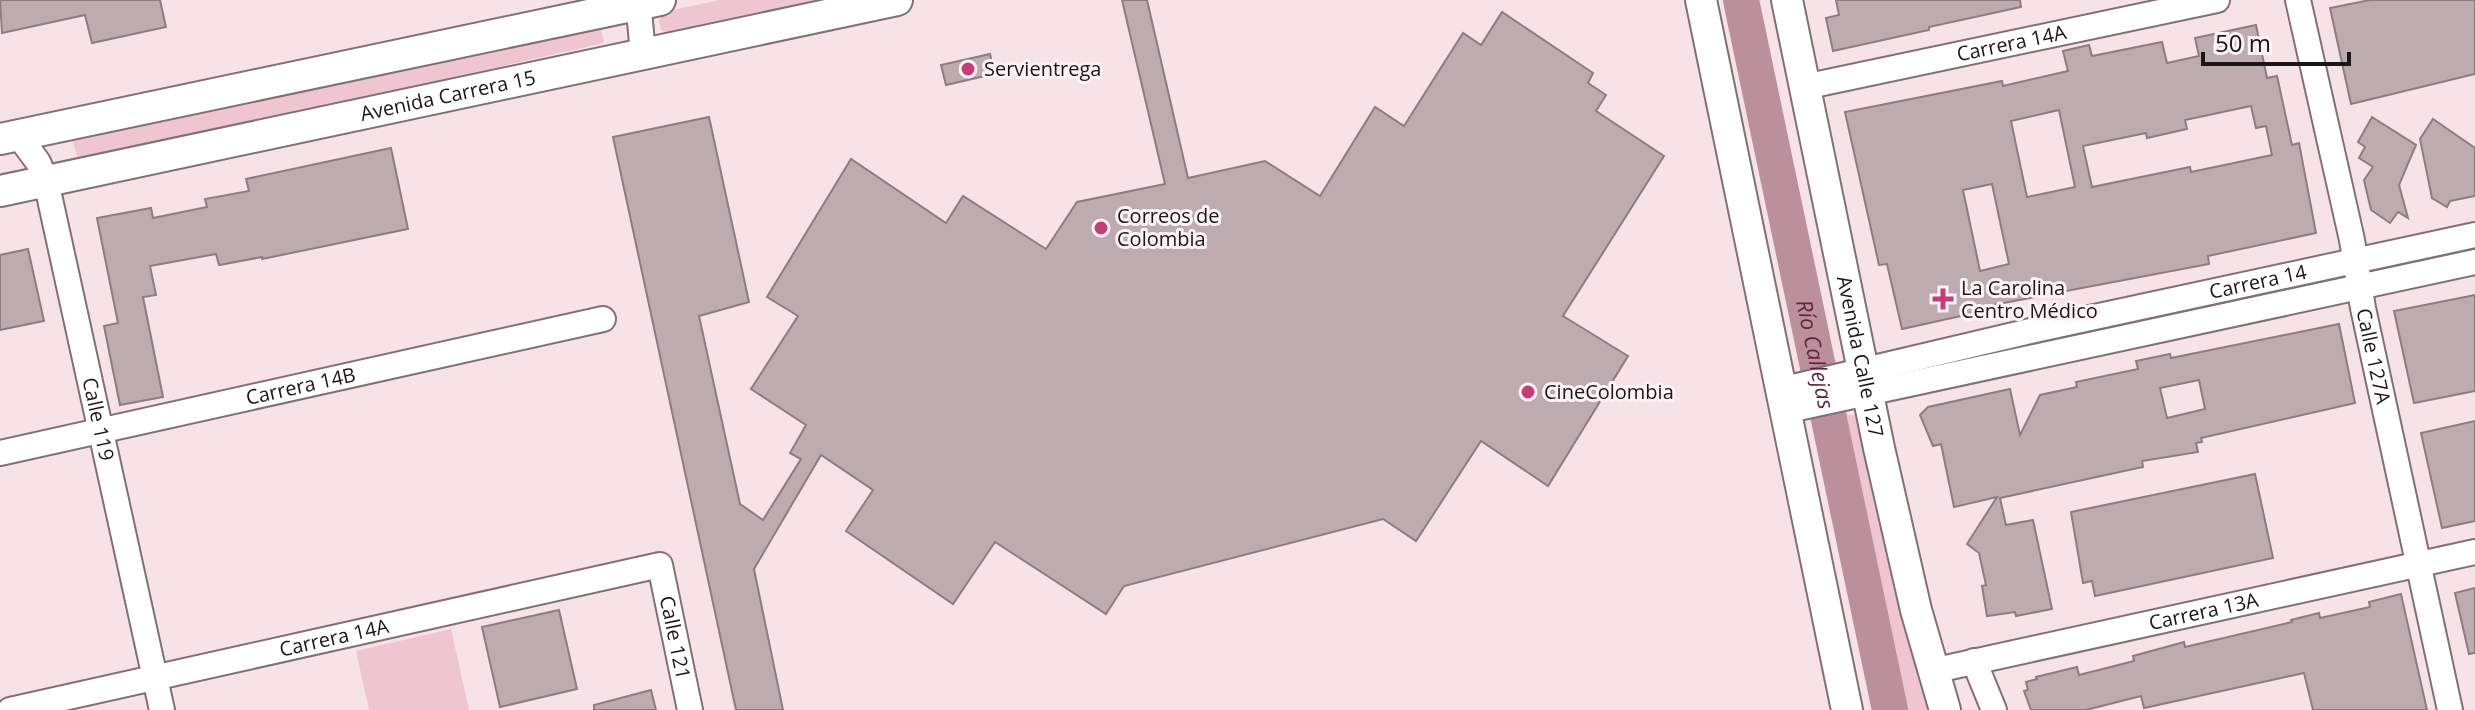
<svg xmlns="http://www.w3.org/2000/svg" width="2475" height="710" font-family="'Open Sans',sans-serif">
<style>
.green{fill:#efc5d1}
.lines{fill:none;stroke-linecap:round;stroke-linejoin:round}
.river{stroke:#bc8f9d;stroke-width:36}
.building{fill:#beabb0;stroke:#8e7c81;stroke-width:2;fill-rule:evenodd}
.minor-casing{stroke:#827075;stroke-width:28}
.major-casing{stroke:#827075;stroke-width:34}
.minor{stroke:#fff;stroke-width:24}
.major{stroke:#fff;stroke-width:30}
.poi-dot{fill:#c63c76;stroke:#fef2f5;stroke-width:3}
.labels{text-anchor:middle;stroke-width:6;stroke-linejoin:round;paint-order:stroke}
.street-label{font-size:20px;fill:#1c1618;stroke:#fef2f5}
.poi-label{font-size:20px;fill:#1c1618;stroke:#fef2f5;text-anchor:start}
.water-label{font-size:22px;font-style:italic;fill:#60273c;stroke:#fef2f5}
</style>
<rect width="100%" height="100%" fill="#f7e2e8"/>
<g class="green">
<polygon points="720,0 840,0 670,34 661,30 659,20 668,11"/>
<polygon points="600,25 604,43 199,135 78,159 70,132"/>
<polygon points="1843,410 1849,415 1855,415 1898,600 1933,710 1905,710"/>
<polygon points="451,629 469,710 369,710 356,651"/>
</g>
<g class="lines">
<path class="river" id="s1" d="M 1741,0 L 1890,710"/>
</g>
<g class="building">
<polygon points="0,0 160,0 166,27 92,43 85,15 2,33"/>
<polygon points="1122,0 1147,0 1188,178 1265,161 1320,196 1375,107 1404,126 1463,33 1481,45 1502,12 1593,73 1588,83 1606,95 1596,111 1664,156 1563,316 1628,356 1548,486 1481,441 1416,541 1383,519 1124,586 1106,614 995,542 953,604 846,531 873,490 821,455 754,569 783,710 736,710 613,137 709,117 749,302 699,316 740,504 763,520 801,459 790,453 806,425 751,389 798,316 767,297 851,159 946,223 963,196 1046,249 1077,202 1165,184"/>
<polygon points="1836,0 2020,0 2021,7 1929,27 1929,30 1833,51 1826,18 1839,15"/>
<polygon points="2370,0 2475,0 2475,74 2351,104 2330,8"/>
<path d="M 2256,25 L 2267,78 L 2277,76 L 2292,145 L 2299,143 L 2316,233 L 2208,256 L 2209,264 L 1993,305 L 1993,309 L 1902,329 L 1887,264 L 1879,265 L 1845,112 L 2002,81 L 2003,86 L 2068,71 L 2063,51 L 2089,45 L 2092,56 L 2162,42 L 2167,63 L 2199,56 L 2195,38 ZM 2251,106 L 2256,128 L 2266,126 L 2272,155 L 2191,172 L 2190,167 L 2092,187 L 2083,146 L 2146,133 L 2147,138 L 2187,129 L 2185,120 ZM 2059,110 L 2075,187 L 2027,197 L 2011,121 ZM 1992,184 L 2009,264 L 1980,271 L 1963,190 Z"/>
<polygon points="990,54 994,74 946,85 941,65"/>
<polygon points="2372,117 2416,145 2399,185 2408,218 2398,212 2390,223 2371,210 2364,180 2373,167 2359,158 2365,147 2358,142"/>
<polygon points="2433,119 2475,148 2475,196 2450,201 2447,207 2432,198 2420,139"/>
<polygon points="391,148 408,229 262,259 262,257 219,265 216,254 150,266 156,295 143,297 163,397 120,405 104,326 118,323 97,218 151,208 153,218 207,207 205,199 249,191 246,179"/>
<polygon points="28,249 44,321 0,330 0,255"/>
<polygon points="2475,295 2475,391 2414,403 2394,311"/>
<path d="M 2339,324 L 2355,403 L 2201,438 L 2202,442 L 2196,443 L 2198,452 L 2142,461 L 2143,467 L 2000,498 L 2006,525 L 2033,520 L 2052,609 L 2016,616 L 2015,612 L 1987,616 L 1982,586 L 1986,585 L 1979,553 L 1967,544 L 1997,497 L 1954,507 L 1941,444 L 1933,446 L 1920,415 L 1928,407 L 2010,389 L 2020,435 L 2040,395 L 2077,387 L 2076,382 L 2138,369 L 2136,361 L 2170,354 L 2171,358 ZM 2199,380 L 2205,409 L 2167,418 L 2160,388 Z"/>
<polygon points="2475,421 2475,521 2442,528 2421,433"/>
<polygon points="2255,474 2273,558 2095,596 2092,581 2083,583 2071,512"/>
<polygon points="2475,588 2475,653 2469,654 2455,593"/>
<polygon points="2401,594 2427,710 2313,710 2304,673 2144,708 2141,696 2086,710 2031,710 2024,691 2028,690 2026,682 2037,679 2036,677 2077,667 2079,675 2134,661 2133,656 2184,642 2185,647 2292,622 2291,620 2319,613 2320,618 2370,607 2369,602"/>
<polygon points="559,610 577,689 500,707 482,627"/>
<polygon points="651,690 656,710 594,710 594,705"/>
</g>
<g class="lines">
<defs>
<g id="minor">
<polyline points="638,0 643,54"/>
<path id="s2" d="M 2298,0 L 2352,240 L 2363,308 L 2450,710"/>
<path id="s3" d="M 1804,87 L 2217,0"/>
<path id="s4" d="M 18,135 L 38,162 L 46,181 L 162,710"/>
<path id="s5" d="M 1780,390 L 2039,329 L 2475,235"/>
<polyline points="1784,411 2475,262"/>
<path id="s6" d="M 0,453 L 603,319"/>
<polyline points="1974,661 1994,710"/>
<path id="s7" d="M 1932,671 L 2475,552"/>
<path id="s8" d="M 10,710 L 660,565 L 690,710"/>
</g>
<g id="major">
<polyline points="1701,0 1847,710"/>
<path id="s9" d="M 1787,0 L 1879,448 L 1916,610 L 1945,710"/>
<polyline points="0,139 660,0"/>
<path id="s10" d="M 0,191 L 897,0"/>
</g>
</defs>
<use href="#minor" class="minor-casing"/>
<use href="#major" class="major-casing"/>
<use href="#minor" class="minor"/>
<use href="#major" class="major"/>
</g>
<g class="poi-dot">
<circle cx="968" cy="69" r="8"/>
<circle cx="1101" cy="228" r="8"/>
<path d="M1939 287h8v8h8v8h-8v8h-8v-8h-8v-8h8z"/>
<circle cx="1528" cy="392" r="8"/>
</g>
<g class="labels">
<g class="street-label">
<text dy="7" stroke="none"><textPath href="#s3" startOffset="212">Carrera 14A</textPath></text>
<text dy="7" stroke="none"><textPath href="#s10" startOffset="458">Avenida Carrera 15</textPath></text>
<text dy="7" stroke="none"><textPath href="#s5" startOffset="490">Carrera 14</textPath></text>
<text dy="7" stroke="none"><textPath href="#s2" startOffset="364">Calle 127A</textPath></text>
<text dy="7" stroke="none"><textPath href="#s9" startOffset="364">Avenida Calle 127</textPath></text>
<text dy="7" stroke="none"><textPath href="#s6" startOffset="308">Carrera 14B</textPath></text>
<text dy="7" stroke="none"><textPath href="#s4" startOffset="298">Calle 119</textPath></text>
<text dy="7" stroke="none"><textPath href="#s7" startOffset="278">Carrera 13A</textPath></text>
<text dy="7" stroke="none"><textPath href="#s8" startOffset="332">Carrera 14A</textPath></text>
<text dy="7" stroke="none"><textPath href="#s8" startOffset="740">Calle 121</textPath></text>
</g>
<g class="poi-label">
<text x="984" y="76">Servientrega</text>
<text x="1117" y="223">Correos de<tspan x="1117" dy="23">Colombia</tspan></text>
<text x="1961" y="295">La Carolina<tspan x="1961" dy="23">Centro Médico</tspan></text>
<text x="1544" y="399">CineColombia</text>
</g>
<g class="water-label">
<text dy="8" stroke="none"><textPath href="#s1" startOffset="362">Río Callejas</textPath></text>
</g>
</g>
<path d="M2203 52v12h146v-12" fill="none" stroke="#1c1618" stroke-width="4"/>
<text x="2215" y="52" font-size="24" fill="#1c1618" stroke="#fef2f5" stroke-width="6" paint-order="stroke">50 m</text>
</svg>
